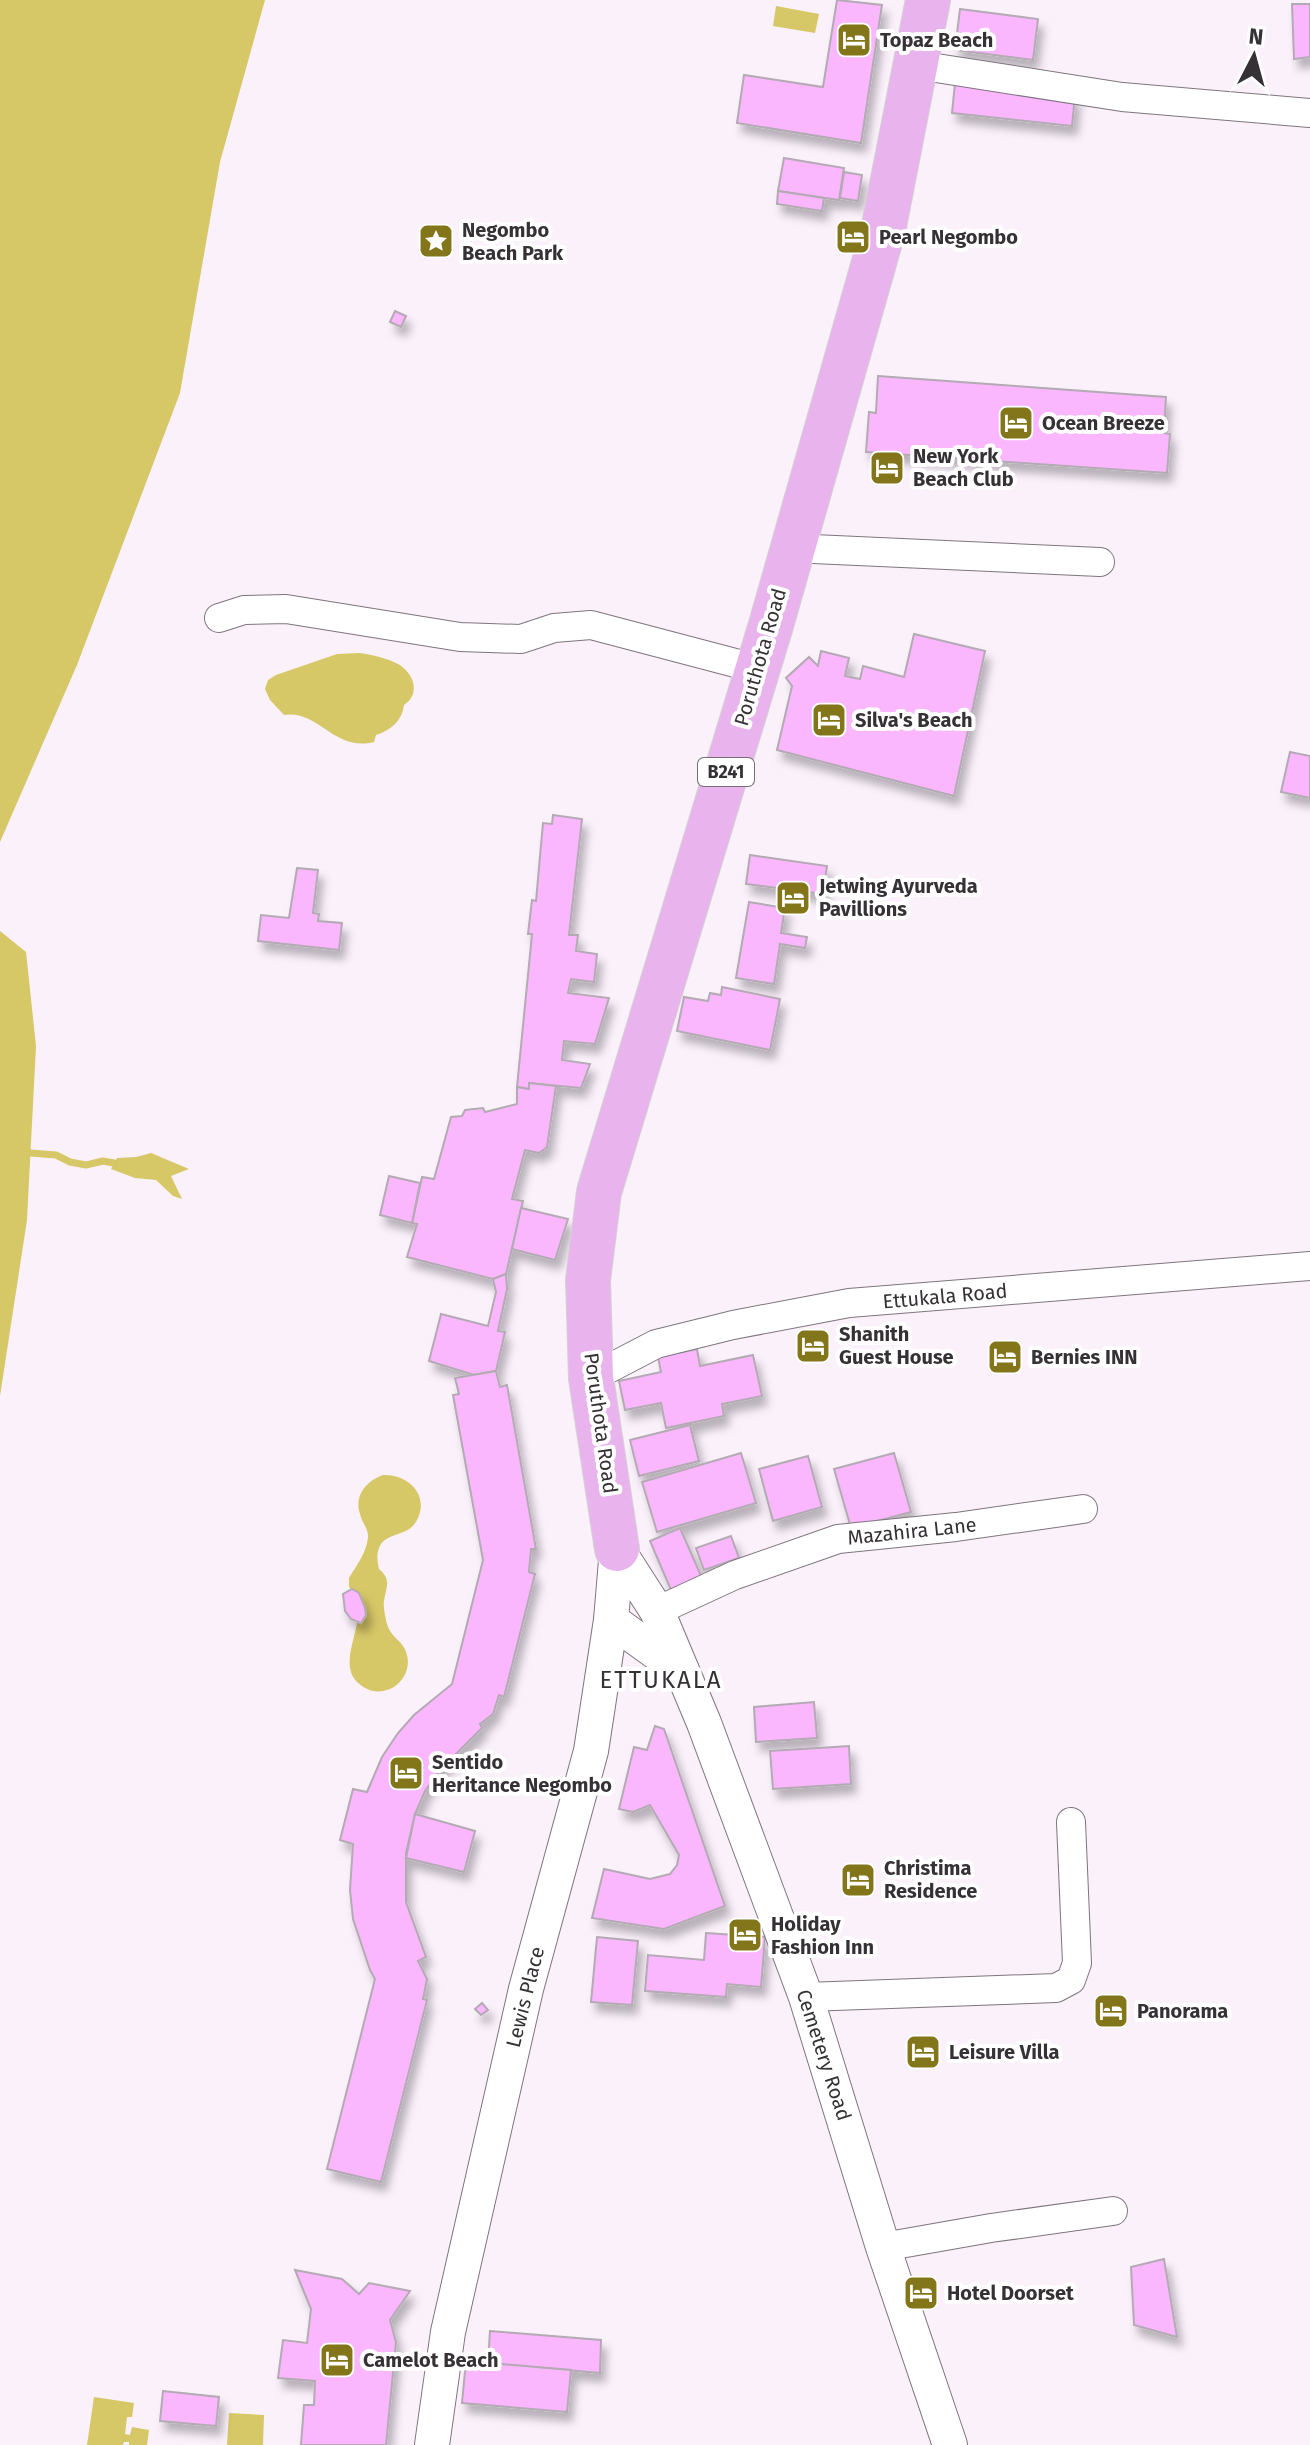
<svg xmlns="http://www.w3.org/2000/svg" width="1310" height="2445" font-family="'Fira Sans',sans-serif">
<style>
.water{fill:#d6c767}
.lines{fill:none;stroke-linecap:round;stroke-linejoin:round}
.stream{stroke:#d6c767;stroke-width:7}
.building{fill:#fab7fe;stroke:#b3aab3;stroke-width:2;filter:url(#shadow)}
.minor-casing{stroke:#7e757e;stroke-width:30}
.tertiary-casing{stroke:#7e757e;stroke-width:36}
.primary-casing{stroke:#d3d2d3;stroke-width:46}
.minor{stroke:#fff;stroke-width:28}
.tertiary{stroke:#fff;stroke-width:34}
.primary{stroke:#e9b3ed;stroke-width:44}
.labels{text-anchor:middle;stroke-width:8;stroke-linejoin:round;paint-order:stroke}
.shield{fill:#fff;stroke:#726f72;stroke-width:2}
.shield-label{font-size:18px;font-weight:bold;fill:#353135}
.poi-label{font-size:20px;font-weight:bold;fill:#353135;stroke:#fff;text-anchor:start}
.street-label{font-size:20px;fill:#353135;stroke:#fff}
.quarter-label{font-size:24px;letter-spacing:2px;fill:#353135;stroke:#fff}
</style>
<defs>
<filter id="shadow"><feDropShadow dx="5" dy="9" stdDeviation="4" flood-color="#0004"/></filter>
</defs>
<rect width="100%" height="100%" fill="#fbf1fb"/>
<g class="water">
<polygon points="0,0 265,0 220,162 180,393 77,665 0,842"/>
<polygon points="776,6 819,14 815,33 773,26"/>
<path d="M 360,653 C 372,655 387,658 398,664 C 414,673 421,694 404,705 C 402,721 391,730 376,735 L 374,742 C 334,752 318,709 284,715 L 270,700 L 265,689 L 268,680 L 276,675 L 337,654 Z"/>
<polygon points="0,931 26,952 36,1046 27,1220 0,1396"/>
<polygon points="151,1153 189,1169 171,1176 182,1199 173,1196 156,1180 135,1178 111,1169 117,1158 136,1157"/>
<path d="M 383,1475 C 408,1474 430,1495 417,1520 C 409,1536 390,1532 381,1544 C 376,1552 377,1560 379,1569 C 392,1580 386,1587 384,1601 C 383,1606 385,1615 386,1620 C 390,1640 403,1638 407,1655 C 413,1679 387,1700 365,1688 C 325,1666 379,1614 349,1587 L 349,1578 C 356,1566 366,1554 368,1538 C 369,1529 362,1523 360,1514 C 354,1496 366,1481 383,1475 Z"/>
<polygon points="94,2397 134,2403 132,2417 127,2417 125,2434 130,2435 132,2427 149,2430 147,2445 129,2445 129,2442 124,2442 123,2445 87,2445"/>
<polygon points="229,2413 264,2415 263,2445 227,2445"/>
</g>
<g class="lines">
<polyline class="stream" points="31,1153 56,1155 70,1162 86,1165 103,1161 114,1163"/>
</g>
<g class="building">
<polygon points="837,0 882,5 861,143 737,123 744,75 823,87"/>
<polygon points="1292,4 1310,4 1310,57 1294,59"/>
<polygon points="960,9 1038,19 1033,60 955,50"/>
<polygon points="955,83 1075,96 1072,126 952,113"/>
<polygon points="784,158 844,168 839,200 778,191"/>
<polygon points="844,172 862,175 858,201 840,198"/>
<polygon points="778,191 824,198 822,211 777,204"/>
<polygon points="395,311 406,316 401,327 390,322"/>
<polygon points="878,376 1166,397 1164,433 1170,434 1167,473 866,452 869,412 876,413"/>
<polygon points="914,634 985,651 954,796 777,750 792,686 786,678 809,657 818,666 821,651 849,658 845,676 860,679 863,666 904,677"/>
<polygon points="1290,752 1310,756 1310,798 1281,792"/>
<polygon points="553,815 582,819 569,935 578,935 576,951 597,954 594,982 571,979 568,993 609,998 595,1044 564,1041 562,1060 590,1064 581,1088 529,1083 529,1089 517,1087 532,934 528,934 532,900 536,901 543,823 552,824"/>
<polygon points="750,855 827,866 823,894 746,884"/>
<polygon points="297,868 318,870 313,913 319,914 318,921 342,923 339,950 258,941 261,915 289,918"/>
<polygon points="749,902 785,908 781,933 807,937 805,948 780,944 774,984 736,978"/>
<polygon points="722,987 780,999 770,1050 677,1031 684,997 708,1001 710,993 721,995"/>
<polygon points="529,1083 556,1086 547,1147 539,1153 525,1150 512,1199 523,1201 506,1274 493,1279 407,1257 417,1224 412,1223 422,1177 434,1179 451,1117 462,1116 465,1110 483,1108 485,1112 517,1104 517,1087 529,1089"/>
<polygon points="389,1176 420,1183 412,1223 380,1215"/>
<polygon points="521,1208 568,1219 555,1260 512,1249"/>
<polygon points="506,1274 507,1289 498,1331 505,1332 496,1371 474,1375 429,1361 441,1314 488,1326 496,1292 493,1279"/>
<polygon points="697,1349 700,1366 753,1355 762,1396 722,1404 724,1416 666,1428 661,1403 625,1410 619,1381 661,1372 658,1357"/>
<polygon points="496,1371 500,1387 507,1385 536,1549 531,1549 529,1572 535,1574 504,1697 499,1695 493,1714 480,1724 482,1728 441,1769 425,1791 415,1814 406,1853 406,1902 426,1957 418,1961 427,1979 423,1999 427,2000 381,2182 327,2169 375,1979 370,1970 353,1919 350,1890 353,1844 340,1840 353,1789 367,1792 382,1757 398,1733 414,1715 452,1684 483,1560 453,1395 459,1394 455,1378"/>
<polygon points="690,1425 699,1461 639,1476 630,1440"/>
<polygon points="741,1453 756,1503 657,1532 642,1482"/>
<polygon points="894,1453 911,1512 851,1528 834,1469"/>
<polygon points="808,1456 822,1507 773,1521 759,1469"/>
<polygon points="680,1528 702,1578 671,1590 650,1541"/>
<polygon points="731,1536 739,1558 704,1570 696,1548"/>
<polygon points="352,1589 359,1593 365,1608 366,1615 361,1623 351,1619 345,1611 343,1594"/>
<polygon points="814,1702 817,1738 756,1742 754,1707"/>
<polygon points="655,1726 664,1729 725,1906 664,1929 592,1918 604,1869 650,1879 670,1874 677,1865 679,1855 650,1805 633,1812 619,1809 634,1747 647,1750"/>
<polygon points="849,1746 851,1784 773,1789 770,1751"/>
<polygon points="415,1814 475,1831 464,1872 406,1858"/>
<polygon points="706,1933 765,1937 761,1987 727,1984 726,1997 645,1991 648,1955 704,1960"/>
<polygon points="597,1937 638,1941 632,2005 591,2002"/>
<polygon points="482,2003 488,2010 481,2015 475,2009"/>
<polygon points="1164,2259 1177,2337 1134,2325 1131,2267"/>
<polygon points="295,2270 342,2279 359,2294 369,2283 410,2291 390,2320 396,2342 386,2445 301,2445 304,2405 314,2405 315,2381 278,2378 283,2340 307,2343 311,2309"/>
<polygon points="490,2331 601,2340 600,2373 488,2363"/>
<polygon points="466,2361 571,2370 567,2412 462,2403"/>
<polygon points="163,2391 219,2397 216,2426 160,2421"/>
</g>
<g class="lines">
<defs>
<g id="minor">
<polyline points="917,65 1122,97 1310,113"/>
<polyline points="791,548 1100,562"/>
<polyline points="219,618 244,610 286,609 460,637 521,639 554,628 591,625 758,669"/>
<polyline points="591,1378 656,1344 733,1325 849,1303 1310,1266"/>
<polyline points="657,1611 735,1575 838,1539 956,1527 1083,1509"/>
<polyline points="806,1997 1056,1988 1071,1980 1077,1963 1071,1822"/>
<polyline points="883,2247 991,2228 1113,2211"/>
</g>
<g id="tertiary">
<polyline points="617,1549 657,1611 704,1723 806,1997 883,2247 950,2445"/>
<polyline points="611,1620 682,1671"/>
<polyline points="432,2445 448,2332 526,1989 591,1751 611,1620 617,1549"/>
</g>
<polyline id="primary" points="617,1549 591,1378 588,1280 599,1192 771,625 883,231 928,0"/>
</defs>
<use href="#minor" class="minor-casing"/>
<use href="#tertiary" class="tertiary-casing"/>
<use href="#primary" class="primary-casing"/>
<use href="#minor" class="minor"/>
<use href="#tertiary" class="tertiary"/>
<use href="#primary" class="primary"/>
</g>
<defs>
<symbol id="hotel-square" viewBox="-11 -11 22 22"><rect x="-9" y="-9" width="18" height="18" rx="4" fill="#83761a" stroke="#fff"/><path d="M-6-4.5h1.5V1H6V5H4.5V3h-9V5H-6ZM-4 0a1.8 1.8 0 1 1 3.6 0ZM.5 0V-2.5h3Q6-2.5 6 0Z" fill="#fff"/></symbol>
<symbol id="sight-square" viewBox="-11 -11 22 22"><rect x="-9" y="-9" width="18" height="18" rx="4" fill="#83761a" stroke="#fff"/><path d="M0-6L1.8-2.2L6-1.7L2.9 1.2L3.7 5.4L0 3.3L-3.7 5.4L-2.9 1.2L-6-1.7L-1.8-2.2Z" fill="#fff"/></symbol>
</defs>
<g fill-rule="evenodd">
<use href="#hotel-square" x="834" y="20" width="40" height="40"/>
<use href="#hotel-square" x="833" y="217" width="40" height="40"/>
<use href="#sight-square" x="416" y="221" width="40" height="40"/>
<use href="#hotel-square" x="996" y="403" width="40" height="40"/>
<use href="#hotel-square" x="867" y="448" width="40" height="40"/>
<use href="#hotel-square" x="809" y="700" width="40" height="40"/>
<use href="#hotel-square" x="773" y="878" width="40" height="40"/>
<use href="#hotel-square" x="793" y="1326" width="40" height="40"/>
<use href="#hotel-square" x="985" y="1337" width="40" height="40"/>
<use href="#hotel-square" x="386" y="1753" width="40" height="40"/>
<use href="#hotel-square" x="838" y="1860" width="40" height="40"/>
<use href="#hotel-square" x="725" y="1915" width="40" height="40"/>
<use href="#hotel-square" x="1091" y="1991" width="40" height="40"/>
<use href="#hotel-square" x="903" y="2032" width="40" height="40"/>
<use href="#hotel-square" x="901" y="2273" width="40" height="40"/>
<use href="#hotel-square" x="317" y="2340" width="40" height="40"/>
</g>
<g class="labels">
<rect class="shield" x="698" y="758" width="56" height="28" rx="6"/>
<g class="shield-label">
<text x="726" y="778">B241</text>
</g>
<g class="poi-label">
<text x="880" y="47">Topaz Beach</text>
<text x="462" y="237">Negombo<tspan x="462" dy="23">Beach Park</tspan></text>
<text x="879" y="244">Pearl Negombo</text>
<text x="1042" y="430">Ocean Breeze</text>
<text x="913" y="463">New York<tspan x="913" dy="23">Beach Club</tspan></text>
<text x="855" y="727">Silva's Beach</text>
<text x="819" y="893">Jetwing Ayurveda<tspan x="819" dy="23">Pavillions</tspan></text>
<text x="839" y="1341">Shanith<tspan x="839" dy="23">Guest House</tspan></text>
<text x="1031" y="1364">Bernies INN</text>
<text x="432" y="1769">Sentido<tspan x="432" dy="23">Heritance Negombo</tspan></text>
<text x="884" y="1875">Christima<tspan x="884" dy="23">Residence</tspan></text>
<text x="771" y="1931">Holiday<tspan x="771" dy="23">Fashion Inn</tspan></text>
<text x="1137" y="2018">Panorama</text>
<text x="949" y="2059">Leisure Villa</text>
<text x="947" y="2300">Hotel Doorset</text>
<text x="363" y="2367">Camelot Beach</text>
</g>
<g class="street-label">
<text transform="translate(760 657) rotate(-74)" y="7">Poruthota Road</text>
<text transform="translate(945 1296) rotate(-5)" y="7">Ettukala Road</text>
<text transform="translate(601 1423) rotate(82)" y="7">Poruthota Road</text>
<text transform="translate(912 1531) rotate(-6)" y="7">Mazahira Lane</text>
<text transform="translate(525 1997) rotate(-76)" y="7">Lewis Place</text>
<text transform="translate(824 2055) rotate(72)" y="7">Cemetery Road</text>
</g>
<g class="quarter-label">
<text x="661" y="1688">ETTUKALA</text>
</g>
</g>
<g transform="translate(1254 56) rotate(6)" stroke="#ffffff" stroke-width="6" paint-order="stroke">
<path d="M0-6L14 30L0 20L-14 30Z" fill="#353135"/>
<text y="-12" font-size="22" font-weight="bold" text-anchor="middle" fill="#353135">N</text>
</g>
</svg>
